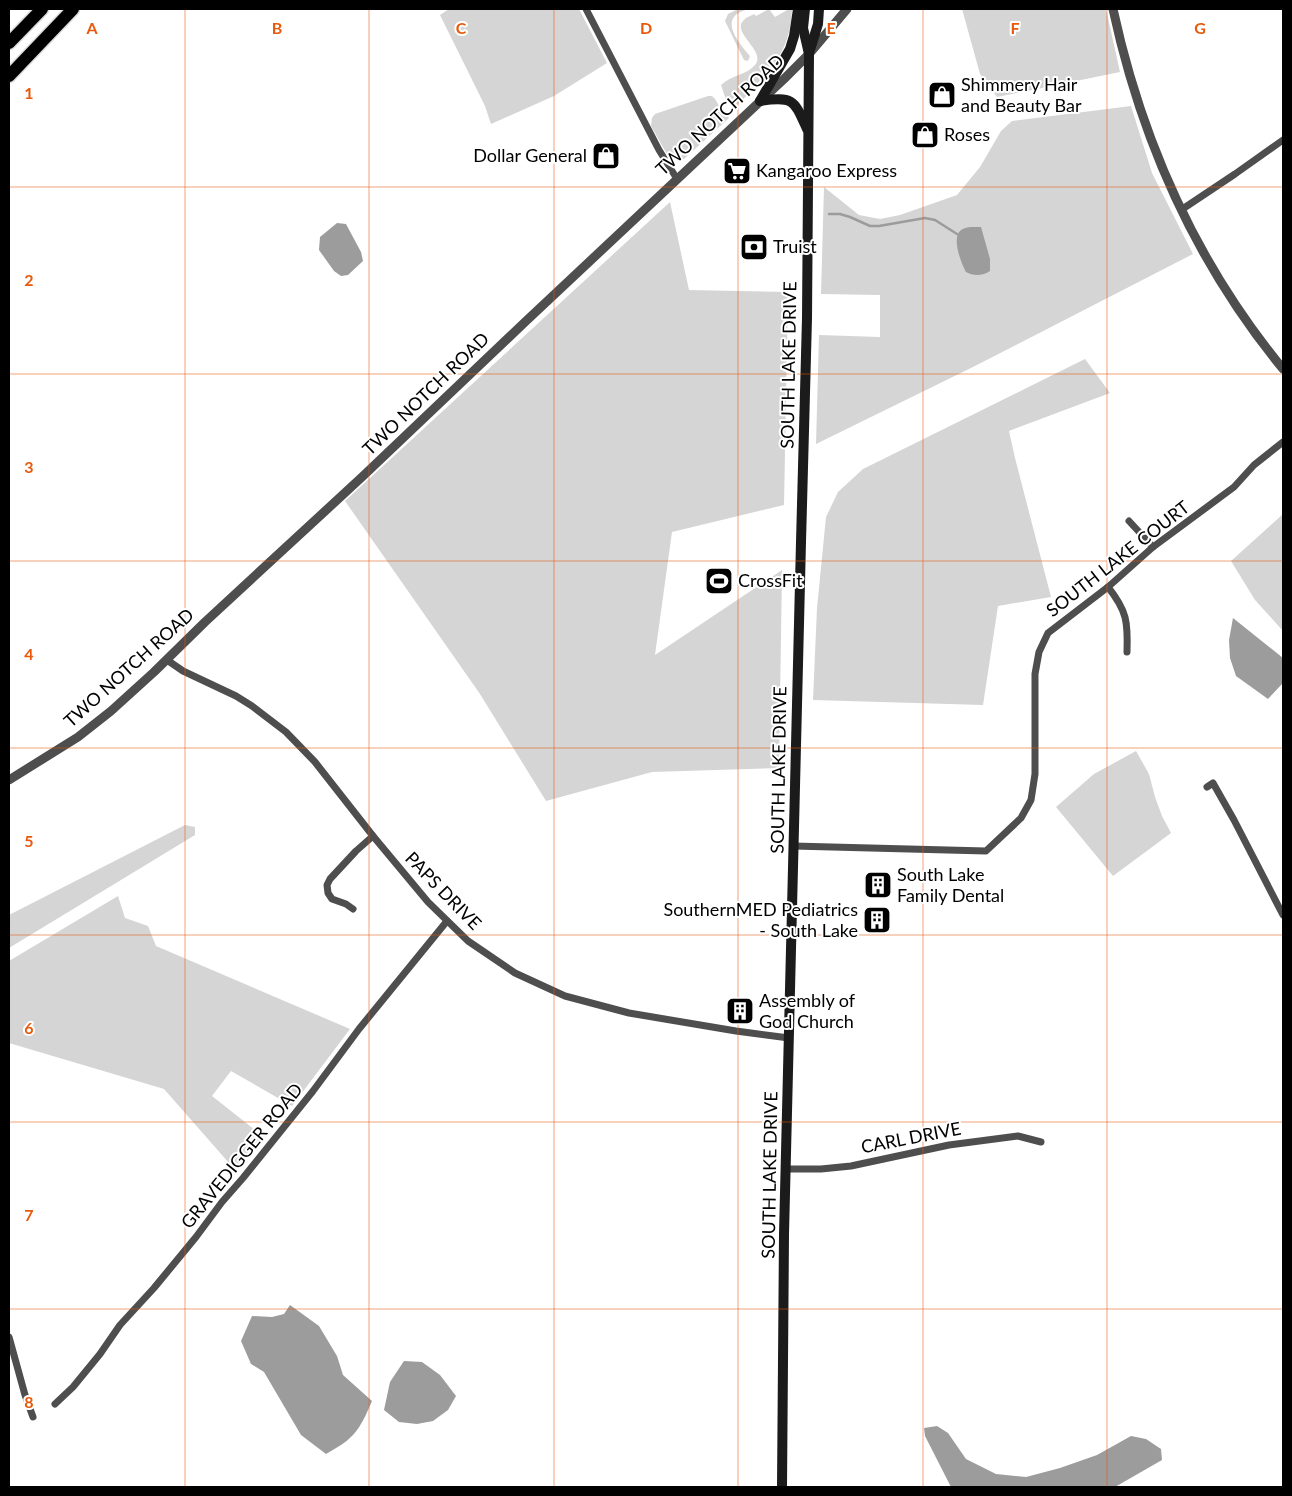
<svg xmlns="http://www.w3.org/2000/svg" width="1292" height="1496" font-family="Lato,sans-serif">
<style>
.green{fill:#d5d5d5}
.water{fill:#9c9c9c}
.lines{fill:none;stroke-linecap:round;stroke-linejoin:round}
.stream{stroke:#9c9c9c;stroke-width:2.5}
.motorway-casing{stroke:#dbdbdb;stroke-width:15}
.minor{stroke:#4e4e4e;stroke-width:7}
.tertiary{stroke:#4e4e4e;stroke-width:9}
.secondary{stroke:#1b1b1b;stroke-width:10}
.motorway{stroke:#000;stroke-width:12}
.grid{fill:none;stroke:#e8590c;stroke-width:1;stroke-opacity:0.55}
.labels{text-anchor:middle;stroke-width:4;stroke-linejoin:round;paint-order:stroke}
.poi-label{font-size:18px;fill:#000;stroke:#fff;text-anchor:start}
.street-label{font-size:18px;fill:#000;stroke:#fff}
.grid-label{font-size:16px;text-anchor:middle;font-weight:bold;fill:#e8590c;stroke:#fff;stroke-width:4;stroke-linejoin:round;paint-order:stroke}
</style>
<rect width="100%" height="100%" fill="#fff"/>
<g class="green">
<polygon points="449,9 579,9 607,63 554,96 491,124 485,106 440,15"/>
<path d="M 738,9 L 748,9 C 743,11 737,13 734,17 C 725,28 744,49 750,56 L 748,61 L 744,60 L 725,21 L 728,14 Z"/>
<path d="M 769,9 L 775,17 L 789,9 L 792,9 C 790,46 778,62 753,88 C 747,95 741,102 734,108 L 726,100 L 721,85 C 730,76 748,74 755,65 C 767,51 730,32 744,20 C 746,17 751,16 754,14 L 756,16 Z"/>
<polygon points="962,9 1106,9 1120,72 997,97 980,74"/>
<polygon points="708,96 712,96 715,99 721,109 729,118 684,159 675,159 668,156 651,126 652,118 655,114"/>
<polygon points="1131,106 1152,173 1193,254 973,367 816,444 819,335 880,337 880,295 821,294 824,187 859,215 880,219 900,215 957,195 980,167 1001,131 1012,121"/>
<polygon points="670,202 689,290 788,292 784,505 672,532 655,655 782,570 779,768 652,772 546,801 480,694 345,501"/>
<polygon points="1085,359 1110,393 1009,431 1015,458 1051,597 998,606 983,705 813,700 817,608 826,517 838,492 863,469"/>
<polygon points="1283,514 1283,631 1255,600 1231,561"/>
<polygon points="1136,751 1149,774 1155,797 1162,816 1171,833 1113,876 1056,807 1094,774"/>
<polygon points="185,825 195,827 195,835 9,948 9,915"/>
<polygon points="118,896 125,918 148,926 156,946 350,1029 292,1106 231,1071 212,1096 265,1138 236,1171 164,1089 9,1043 9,961"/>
</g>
<g class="water">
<polygon points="337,223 346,224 361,252 363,261 348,275 341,276 334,271 319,250 320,237"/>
<path d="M 981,227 L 990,259 L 990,271 C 983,276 973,276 966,272 C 961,263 951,237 961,230 C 966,226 975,227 981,227 Z"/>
<polygon points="1233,618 1283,658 1283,683 1268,699 1236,676 1230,658 1229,640"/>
<path d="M 290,1305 L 319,1326 L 337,1356 L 343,1375 L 372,1401 C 359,1431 355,1438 326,1454 L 301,1435 L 264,1372 L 251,1364 L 241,1341 L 252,1316 L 272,1317 L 284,1314 Z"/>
<polygon points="404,1361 422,1362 440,1375 456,1396 448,1410 433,1421 417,1424 399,1422 384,1410 390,1382"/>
<polygon points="937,1426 948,1433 966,1459 996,1474 1026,1477 1060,1468 1097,1455 1131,1436 1146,1439 1161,1449 1162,1460 1115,1487 951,1487 925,1436 924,1428"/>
</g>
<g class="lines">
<polyline class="stream" points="829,214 840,214 850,217 870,226 879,226 925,218 935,220 957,234"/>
<defs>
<g id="motorway">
<polyline points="9,43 42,9"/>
<polyline points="9,76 73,9"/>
</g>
</defs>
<use href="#motorway" class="motorway-casing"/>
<g class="minor">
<polyline points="586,9 659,150 677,179"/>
<polyline points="1181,210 1235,174 1283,140"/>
<polyline points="1129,521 1153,547"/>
<path d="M 1108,587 C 1127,611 1128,622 1127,652"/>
<polyline points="167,660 183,671 236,696 252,706 286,732 315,762 373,836 428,902 468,941 515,973 565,996 629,1013 736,1031 789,1038"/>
<polyline points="1207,787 1213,783 1234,820 1283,915"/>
<polyline points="793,846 986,851 1021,818 1031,800 1035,774 1035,674 1039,652 1048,633 1108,587 1153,547 1234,487 1254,465 1283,442"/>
<polyline points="353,909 346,904 332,899 328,893 327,885 330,879 356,851 373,836"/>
<polyline points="786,1169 821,1169 851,1166 949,1145 1018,1136 1041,1142"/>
<polyline points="9,1337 25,1395 33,1417"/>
<polyline points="55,1404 73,1387 100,1354 120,1325 154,1288 196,1237 222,1202 243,1178 313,1091 359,1029 447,921"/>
</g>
<g class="tertiary">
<path d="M 1113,9 C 1142,143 1196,263 1283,369"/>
<polyline points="9,780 78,737 111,711 154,672 205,622 362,477 525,322 784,79 809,54 847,9"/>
</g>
<g class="secondary">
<polyline points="809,53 818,24 819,9"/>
<polyline points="760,101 790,49 794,36 798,9"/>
<path d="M 760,101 C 794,96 794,100 807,129"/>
<polyline points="782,1487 784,1234 801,542 807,318 809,54 803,28 805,9"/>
</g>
<use href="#motorway" class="motorway"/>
</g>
<path class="grid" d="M 185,9 L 185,1487M 369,9 L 369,1487M 554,9 L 554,1487M 738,9 L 738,1487M 923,9 L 923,1487M 1107,9 L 1107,1487M 9,187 L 1283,187M 9,374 L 1283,374M 9,561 L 1283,561M 9,748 L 1283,748M 9,935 L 1283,935M 9,1122 L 1283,1122M 9,1309 L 1283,1309"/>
<defs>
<symbol id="shop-square" viewBox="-11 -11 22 22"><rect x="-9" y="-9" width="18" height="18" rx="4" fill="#000" stroke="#fff"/><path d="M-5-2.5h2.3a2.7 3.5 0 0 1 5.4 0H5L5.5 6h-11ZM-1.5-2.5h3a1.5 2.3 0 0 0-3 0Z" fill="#fff"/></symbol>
<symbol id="supermarket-square" viewBox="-11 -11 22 22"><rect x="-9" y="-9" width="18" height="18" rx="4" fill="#000" stroke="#fff"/><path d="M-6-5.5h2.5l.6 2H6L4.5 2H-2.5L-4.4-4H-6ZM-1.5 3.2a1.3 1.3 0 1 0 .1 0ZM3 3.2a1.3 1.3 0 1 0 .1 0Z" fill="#fff"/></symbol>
<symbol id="bank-square" viewBox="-11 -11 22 22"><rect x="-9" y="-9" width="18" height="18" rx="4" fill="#000" stroke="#fff"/><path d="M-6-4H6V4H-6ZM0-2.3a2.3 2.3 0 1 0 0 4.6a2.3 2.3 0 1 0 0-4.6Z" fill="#fff"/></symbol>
<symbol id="stadium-square" viewBox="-11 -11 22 22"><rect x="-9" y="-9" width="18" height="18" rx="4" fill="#000" stroke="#fff"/><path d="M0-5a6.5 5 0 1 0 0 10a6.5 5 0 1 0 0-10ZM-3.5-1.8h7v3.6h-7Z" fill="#fff"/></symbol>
<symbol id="building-square" viewBox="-11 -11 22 22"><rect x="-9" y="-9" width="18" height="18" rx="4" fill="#000" stroke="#fff"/><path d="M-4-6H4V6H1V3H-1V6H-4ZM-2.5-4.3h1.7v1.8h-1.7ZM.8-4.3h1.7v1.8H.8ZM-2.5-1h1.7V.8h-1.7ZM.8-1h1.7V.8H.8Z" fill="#fff"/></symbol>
</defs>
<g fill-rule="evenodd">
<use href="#shop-square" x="926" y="79" width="32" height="32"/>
<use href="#shop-square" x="909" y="119" width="32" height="32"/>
<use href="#shop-square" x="590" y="140" width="32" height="32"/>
<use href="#supermarket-square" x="721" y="155" width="32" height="32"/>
<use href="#bank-square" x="738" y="231" width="32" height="32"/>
<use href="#stadium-square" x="703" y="565" width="32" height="32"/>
<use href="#building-square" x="862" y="869" width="32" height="32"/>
<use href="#building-square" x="861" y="904" width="32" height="32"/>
<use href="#building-square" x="724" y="995" width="32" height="32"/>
</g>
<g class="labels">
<g class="poi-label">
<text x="961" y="91">Shimmery Hair<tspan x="961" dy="21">and Beauty Bar</tspan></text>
<text x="944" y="141">Roses</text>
<text x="587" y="162" text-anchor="end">Dollar General</text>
<text x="756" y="177">Kangaroo Express</text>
<text x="773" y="253">Truist</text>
<text x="738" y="587">CrossFit</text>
<text x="897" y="881">South Lake<tspan x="897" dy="21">Family Dental</tspan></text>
<text x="858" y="916" text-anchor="end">SouthernMED Pediatrics<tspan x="858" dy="21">- South Lake</tspan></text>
<text x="759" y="1007">Assembly of<tspan x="759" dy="21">God Church</tspan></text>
</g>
<g class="street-label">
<text transform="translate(720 115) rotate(-43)" y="6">TWO NOTCH ROAD</text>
<text transform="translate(789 365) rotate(-89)" y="6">SOUTH LAKE DRIVE</text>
<text transform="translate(426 394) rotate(-44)" y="6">TWO NOTCH ROAD</text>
<text transform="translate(1118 559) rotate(-38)" y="6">SOUTH LAKE COURT</text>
<text transform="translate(129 668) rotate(-42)" y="6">TWO NOTCH ROAD</text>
<text transform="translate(779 770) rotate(-89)" y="6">SOUTH LAKE DRIVE</text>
<text transform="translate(443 891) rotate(46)" y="6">PAPS DRIVE</text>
<text transform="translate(911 1138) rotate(-11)" y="6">CARL DRIVE</text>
<text transform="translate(242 1156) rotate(-51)" y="6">GRAVEDIGGER ROAD</text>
<text transform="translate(770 1175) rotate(-89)" y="6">SOUTH LAKE DRIVE</text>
</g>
</g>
<g class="grid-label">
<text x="92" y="34">A</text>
<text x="277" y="34">B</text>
<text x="461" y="34">C</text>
<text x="646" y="34">D</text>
<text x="831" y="34">E</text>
<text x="1015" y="34">F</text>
<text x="1200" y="34">G</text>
<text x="29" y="99">1</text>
<text x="29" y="286">2</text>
<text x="29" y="473">3</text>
<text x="29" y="660">4</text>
<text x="29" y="847">5</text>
<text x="29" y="1034">6</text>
<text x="29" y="1221">7</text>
<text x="29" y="1408">8</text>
</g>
<rect width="1292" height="1496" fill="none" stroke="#000000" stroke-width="20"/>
</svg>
